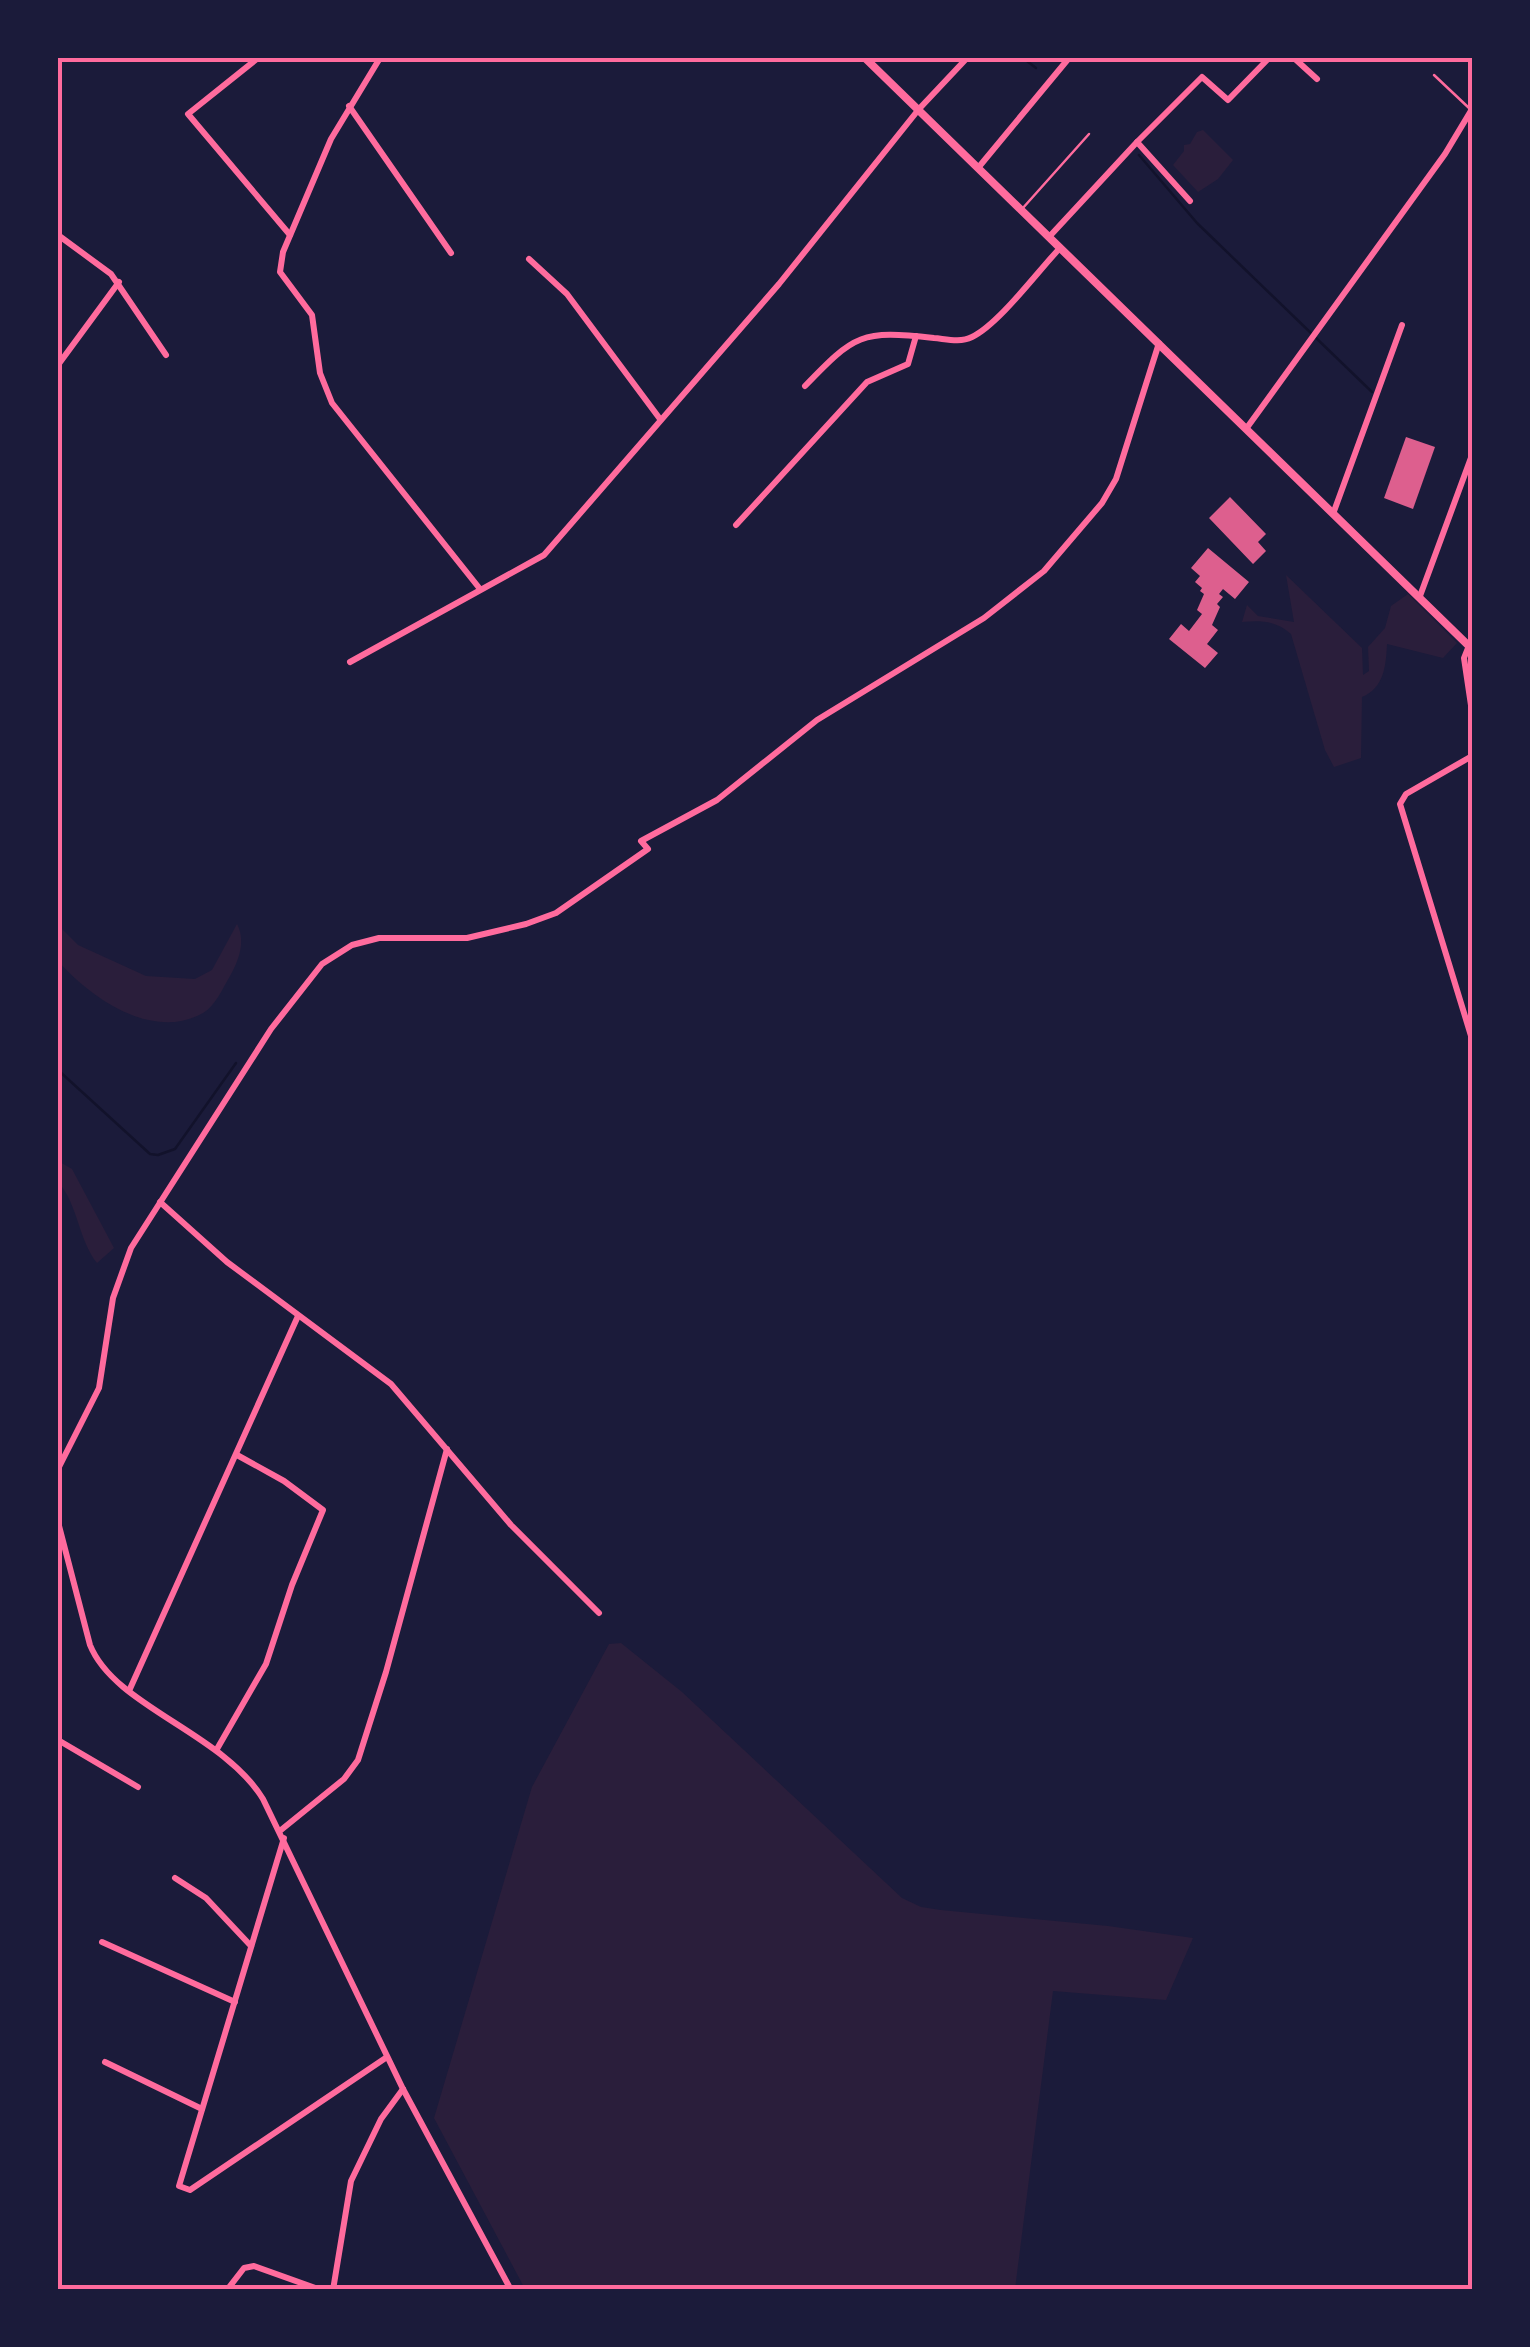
<svg xmlns="http://www.w3.org/2000/svg" width="1530" height="2347" font-family="Signika,sans-serif">
<style>
.green{fill:#2a1e3b}
.lines{fill:none;stroke-linecap:round;stroke-linejoin:round}
.stream{stroke:#12122b;stroke-width:2.5}
.building{fill:#dd5f8e}
.service{stroke:#ff6b9d;stroke-width:2.5}
.minor{stroke:#ff6b9d;stroke-width:6}
.tertiary{stroke:#ff6b9d;stroke-width:8}
.neatline{fill:none;stroke:#ff6b9d;stroke-width:4}
</style>
<rect width="100%" height="100%" fill="#1b1b3a"/>
<g class="green">
<polygon points="1203,130 1233,160 1218,179 1198,192 1173,165 1184,151 1184,145 1190,144 1197,132"/>
<path d="M 1286,575 L 1362,648 L 1363,675 L 1369,671 L 1368,647 L 1385,628 L 1391,606 L 1408,594 L 1457,643 L 1443,658 L 1387,644 C 1386,666 1384,688 1362,697 L 1361,758 L 1334,767 L 1325,750 L 1291,634 C 1277,621 1261,620 1242,622 L 1247,605 L 1258,616 L 1294,622 Z"/>
<path d="M 237,924 C 246,941 239,960 230,976 C 223,988 215,1006 203,1013 C 152,1042 90,997 58,961 L 58,925 L 78,945 L 146,976 L 195,979 L 212,970 Z"/>
<path d="M 58,1161 L 72,1169 L 114,1248 L 97,1263 C 78,1239 78,1204 58,1182 Z"/>
<polygon points="621,1643 682,1692 902,1898 921,1907 941,1910 1108,1926 1193,1938 1166,2000 1053,1991 1015,2289 525,2289 434,2118 532,1787 609,1644"/>
</g>
<g class="lines">
<g class="stream">
<polyline points="1023,58 1036,68"/>
<polyline points="1139,155 1197,223 1372,392"/>
<polyline points="58,1070 150,1154 158,1155 175,1149 236,1063"/>
</g>
</g>
<g class="building">
<polygon points="1406,437 1435,447 1413,509 1384,498"/>
<polygon points="1230,497 1266,534 1258,542 1266,551 1253,564 1209,518"/>
<polygon points="1208,548 1249,582 1235,599 1223,589 1219,594 1223,597 1217,604 1220,607 1212,625 1218,630 1207,644 1218,653 1205,668 1169,639 1181,624 1189,631 1202,614 1197,610 1204,594 1200,591 1202,588 1195,582 1200,576 1191,568"/>
</g>
<g class="lines">
<g class="service">
<polyline points="1434,75 1469,108"/>
<polyline points="1022,209 1089,134"/>
</g>
<g class="minor">
<polyline points="258,58 188,114 290,235"/>
<polyline points="380,58 331,139 283,252 280,272 312,315 320,373 332,403 480,589"/>
<polyline points="1294,58 1317,79"/>
<polyline points="349,106 451,253"/>
<polyline points="978,168 1069,58"/>
<polyline points="1190,201 1137,142 1202,77 1228,100 1269,58"/>
<polyline points="58,235 111,274 166,355"/>
<polyline points="1049,237 1137,142"/>
<polyline points="529,259 567,294 660,419"/>
<polyline points="58,365 119,282"/>
<path d="M 805,386 C 855,334 861,330 934,338 C 946,339 960,343 972,337 C 999,324 1038,271 1060,248"/>
<polyline points="1246,429 1445,154 1472,109"/>
<polyline points="1333,514 1402,325"/>
<polyline points="736,525 867,382 908,364 916,336"/>
<polyline points="1420,596 1472,455"/>
<polyline points="1472,638 1464,658 1472,712"/>
<polyline points="350,662 544,555 779,284 919,109 967,58"/>
<polyline points="1472,756 1406,794 1400,804 1472,1039"/>
<polyline points="160,1202 227,1262 391,1384 511,1525 599,1613"/>
<polyline points="58,1469 99,1388 113,1298 131,1248 271,1029 322,964 352,945 379,938 467,938 526,924 556,913 648,849 641,841 717,800 817,720 984,618 1044,571 1102,503 1116,479 1159,343"/>
<path d="M 58,1522 L 90,1645 C 115,1707 222,1732 263,1799 L 403,2089 L 511,2290"/>
<polyline points="129,1691 298,1316"/>
<polyline points="58,1740 138,1787"/>
<polyline points="217,1749 266,1664 292,1585 323,1510 284,1481 237,1455"/>
<polyline points="281,1830 344,1779 358,1760 386,1672 447,1449"/>
<polyline points="284,1838 179,2186 190,2190 387,2057"/>
<polyline points="175,1878 206,1898 251,1946"/>
<polyline points="102,1942 235,2002"/>
<polyline points="105,2062 202,2109"/>
<polyline points="227,2290 244,2268 254,2266 321,2290"/>
<polyline points="333,2290 351,2181 381,2119 403,2089"/>
</g>
<polyline class="tertiary" points="865,58 1472,649"/>
</g>
<rect width="1530" height="2347" fill="none" stroke="#1b1b3a" stroke-width="120"/>
<rect x="60" y="60" width="1410" height="2227" class="neatline"/>
</svg>
